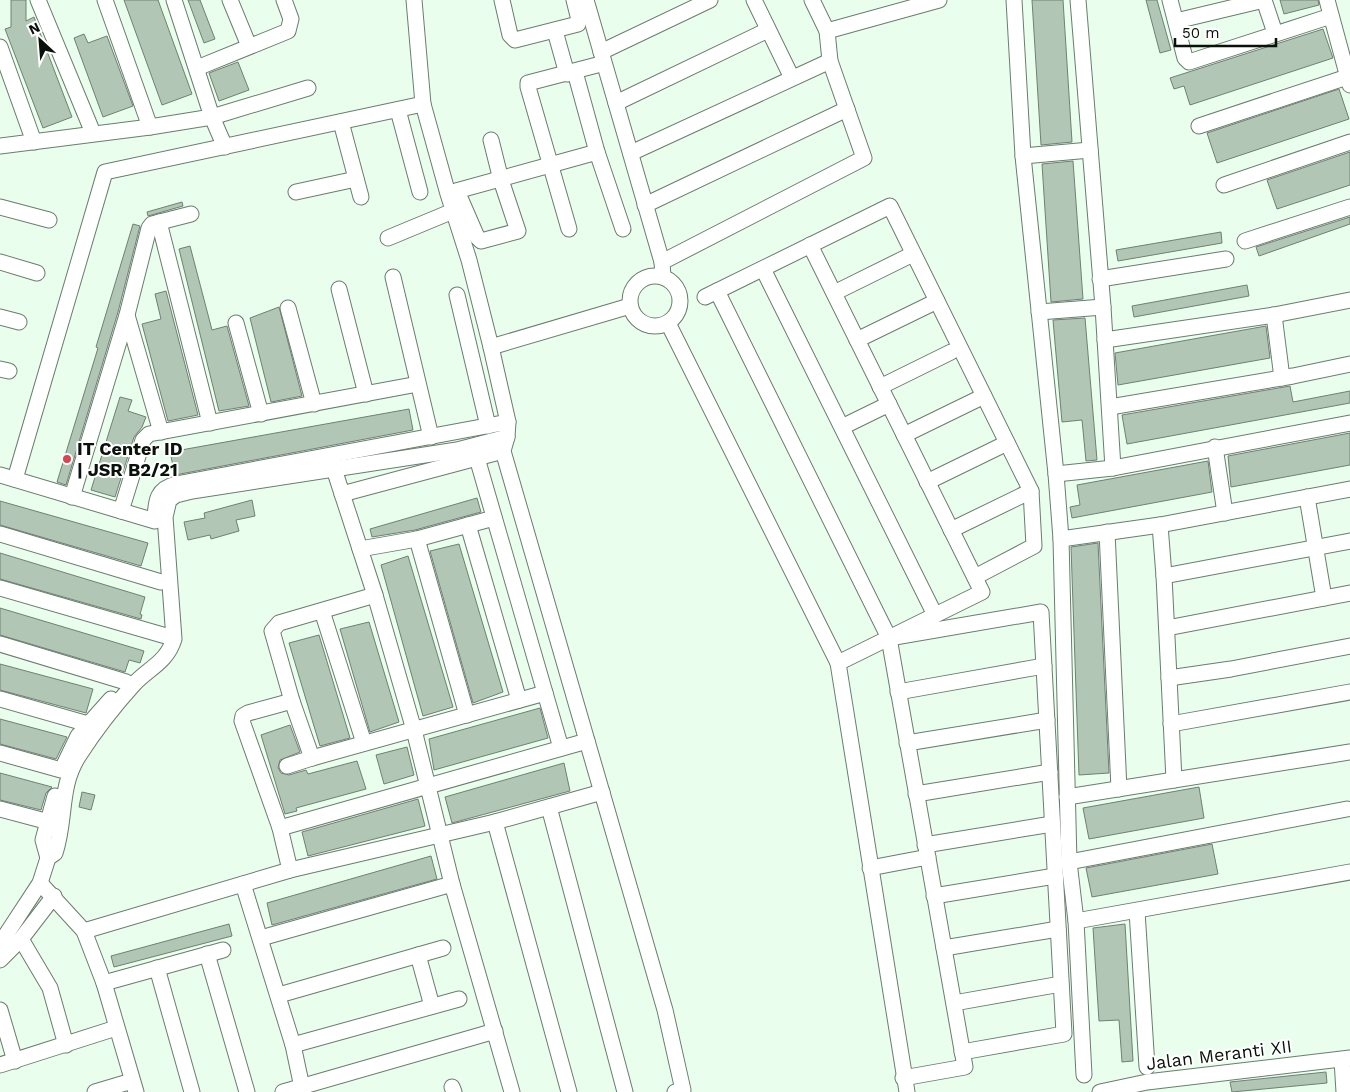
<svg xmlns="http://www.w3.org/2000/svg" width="1350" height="1092" font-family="'Work Sans',sans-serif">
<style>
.building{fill:#b2c6b6;stroke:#6f8172}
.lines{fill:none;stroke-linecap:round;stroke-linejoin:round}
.minor-casing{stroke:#6a7d6e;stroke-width:17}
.minor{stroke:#fff;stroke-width:15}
.poi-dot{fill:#d64651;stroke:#fff;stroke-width:2}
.labels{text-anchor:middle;stroke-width:4;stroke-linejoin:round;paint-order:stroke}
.poi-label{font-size:18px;font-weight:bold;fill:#0a110b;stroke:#fff;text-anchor:start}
.street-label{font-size:18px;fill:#0a110b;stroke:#fff}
</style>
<rect width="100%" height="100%" fill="#e9feed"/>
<g class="building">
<polygon points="11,0 26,0 26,21 34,17 72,117 43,128 5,29 11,27"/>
<polygon points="124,0 158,0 192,94 162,105"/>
<polygon points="188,0 200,0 215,39 204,43"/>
<polygon points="1032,0 1063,0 1072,142 1041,145"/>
<polygon points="1146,0 1157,0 1171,50 1160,53"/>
<polygon points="1280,0 1318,0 1319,5 1284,14"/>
<polygon points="1323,29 1333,58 1190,105 1184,86 1174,89 1170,78"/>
<polygon points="84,34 88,43 107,36 133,106 103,117 74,38"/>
<polygon points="238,62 249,90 219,101 209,73"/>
<polygon points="1339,89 1349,119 1217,163 1207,133"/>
<polygon points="1350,152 1350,185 1277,209 1267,180"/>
<polygon points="1073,161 1083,299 1051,302 1042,164"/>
<polygon points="182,202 183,206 148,216 147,212"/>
<polygon points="1350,217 1350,224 1259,256 1256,247"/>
<polygon points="133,224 140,226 118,312 66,485 57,482 98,348 96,347"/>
<polygon points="1221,232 1222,243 1118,261 1116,250"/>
<polygon points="190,246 212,330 227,326 249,406 219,411 179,249"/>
<polygon points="1247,285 1249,296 1134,317 1132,306"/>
<polygon points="166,291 198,415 168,421 142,324 161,319 155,294"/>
<polygon points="279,307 302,396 271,402 250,318"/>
<polygon points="1085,318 1097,460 1086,461 1082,420 1062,422 1053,320"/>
<polygon points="1266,326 1270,358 1118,385 1115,353"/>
<polygon points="1290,386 1293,402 1350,391 1350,403 1127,444 1122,415"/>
<polygon points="120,397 132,400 128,411 146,417 142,427 134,437 115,497 91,490"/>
<polygon points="409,409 413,430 175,475 170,452"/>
<polygon points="1350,433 1350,465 1231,487 1228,456"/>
<polygon points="1208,461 1212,492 1072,518 1070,507 1080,505 1077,485"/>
<polygon points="477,498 481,512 415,530 372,537 370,529"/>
<polygon points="252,500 255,516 236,520 239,531 211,539 210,535 188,540 184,522 205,518 204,513"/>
<polygon points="0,501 148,543 141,566 0,525"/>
<polygon points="1098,543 1109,773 1079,775 1071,547"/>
<polygon points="459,544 503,692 473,703 430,551"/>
<polygon points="0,553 145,597 140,614 142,615 141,619 0,579"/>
<polygon points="408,556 453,707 423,716 381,565"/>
<polygon points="0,608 144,651 140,663 129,660 125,672 0,635"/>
<polygon points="369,622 399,722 370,732 340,629"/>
<polygon points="319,635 350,738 320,746 289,643"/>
<polygon points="0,664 93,689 86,713 0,690"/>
<polygon points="540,708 548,738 434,770 429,739"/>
<polygon points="0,719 67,737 56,759 0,744"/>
<polygon points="290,725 300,752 280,760 278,768 281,773 289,775 306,770 308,774 357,761 366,789 296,808 297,811 285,814 261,735"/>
<polygon points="407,747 414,775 384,784 376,755"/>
<polygon points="564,763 570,791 452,823 445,797"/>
<polygon points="0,773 52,787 46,793 41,810 0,800"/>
<polygon points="1199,787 1204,818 1089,839 1083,808"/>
<polygon points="82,792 95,795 91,810 79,807"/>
<polygon points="418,799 425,826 308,856 302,832"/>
<polygon points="1212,844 1218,874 1092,897 1086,868"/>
<polygon points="431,856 437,879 272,925 267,903"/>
<polygon points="229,924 232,936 114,967 111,956"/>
<polygon points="1125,924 1133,1061 1122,1062 1119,1020 1099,1021 1093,928"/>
<polygon points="1326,1072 1327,1083 1232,1092 1230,1082"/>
</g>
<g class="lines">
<defs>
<g id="minor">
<polyline points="38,0 93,133"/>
<polyline points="105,0 150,127"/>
<polyline points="230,0 249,46"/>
<polyline points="502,0 510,35 515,40 578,24 579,20 574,0"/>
<polyline points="586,0 662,262"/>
<polyline points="754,0 792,78"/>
<polyline points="1014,0 1023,156 1056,474 1061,539 1160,525 1350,489"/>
<polyline points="1078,0 1103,307 1113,468"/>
<polyline points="1170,0 1185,58 1189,62 1331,16"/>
<polyline points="1264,0 1275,33"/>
<polyline points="1327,0 1350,85"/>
<polyline points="1176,21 1264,0"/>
<polyline points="555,31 567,74"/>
<polyline points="827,31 939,0"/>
<polyline points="0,47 34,142"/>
<polyline points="601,52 710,0"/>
<polyline points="197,68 288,31 291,19 284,0"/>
<polyline points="575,72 597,152 623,229"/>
<polyline points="616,103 768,30"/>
<polyline points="398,110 420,192"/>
<polyline points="341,122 361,197"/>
<polyline points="1199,126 1350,76"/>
<polyline points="0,146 150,127 212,117 174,0"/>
<polyline points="225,147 212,117 308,88"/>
<polyline points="631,153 830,61"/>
<polyline points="1023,156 1090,150"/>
<polyline points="1224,185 1350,142"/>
<polyline points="457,191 477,237 481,241 518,231 501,180 491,140"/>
<polyline points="296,192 356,179"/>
<polyline points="449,193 597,152"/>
<polyline points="645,205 847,109"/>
<polyline points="0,207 49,220"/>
<polyline points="159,222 210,423"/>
<polyline points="569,229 528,87 528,83 597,65"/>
<polyline points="388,238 453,211"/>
<polyline points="1245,241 1350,207"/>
<polyline points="810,245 982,592 838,663"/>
<polyline points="0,262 37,273"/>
<polyline points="763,269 935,615"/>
<circle cx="655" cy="301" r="25"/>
<polyline points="393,277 431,437"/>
<polyline points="663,277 662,262 864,158 830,61 827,31 812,0"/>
<polyline points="1100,279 1226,259"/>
<polyline points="339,289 366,394"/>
<polyline points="717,291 889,638 965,1067 903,1078"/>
<polyline points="834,293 913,254"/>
<polyline points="457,295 488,426"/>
<polyline points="705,297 890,206 1031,491 1034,546 975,577"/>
<polyline points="288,308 314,404"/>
<polyline points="1039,312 1103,307"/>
<polyline points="127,315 161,432"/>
<polyline points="1274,315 1282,378"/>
<polyline points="0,317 19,322"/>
<polyline points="236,323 261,414"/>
<polyline points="668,323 838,663 907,1092"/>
<polyline points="857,340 937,301"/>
<polyline points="1105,340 1274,315 1350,300"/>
<polyline points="491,347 630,306"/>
<polyline points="0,369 9,371"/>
<polyline points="880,387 951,352"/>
<polyline points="1110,407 1293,376 1350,364"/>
<polyline points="842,427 889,404"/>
<polyline points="904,435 984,396"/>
<polyline points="507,437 503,451 665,1010 683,1090 675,1092"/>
<polyline points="1215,447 1225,513"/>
<polyline points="477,458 561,748"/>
<polyline points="334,469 375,595 414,730 452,884 512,1092"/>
<polyline points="1056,474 1113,468 1350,423"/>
<polyline points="0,475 155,521"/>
<polyline points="15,479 105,172 423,104"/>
<polyline points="927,482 1007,443"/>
<polyline points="342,494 503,451"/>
<polyline points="72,497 127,315 149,228 152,224 191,214"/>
<polyline points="1307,497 1324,598"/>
<polyline points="121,511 143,440 149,434 418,384"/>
<path d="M 155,518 C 156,500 157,489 176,484 L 508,422"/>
<polyline points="468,525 519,700"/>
<polyline points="1160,525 1164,576 1174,780"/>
<polyline points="951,530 1031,491"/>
<polyline points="1107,532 1119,789"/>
<polyline points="0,534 161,582"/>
<polyline points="417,539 467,715"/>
<polyline points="1061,539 1069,862 1076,921 1084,1075"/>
<polyline points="360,549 417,539 494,518"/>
<polyline points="1164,576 1350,541"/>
<polyline points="0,588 166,636"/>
<polyline points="375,595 279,623 272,631 292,701 312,758 545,693"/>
<polyline points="322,611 364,743"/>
<polyline points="1167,628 1350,593"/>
<polyline points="889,638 1041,612 1064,1034 962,1052"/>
<polyline points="0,644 126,682"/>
<polyline points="1169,678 1231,669 1350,646"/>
<polyline points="898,692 1044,666"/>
<polyline points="0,699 88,724"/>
<polyline points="1171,724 1350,692"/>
<polyline points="907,743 1047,720"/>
<polyline points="0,753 61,770"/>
<polyline points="64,765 78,736 111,699"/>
<polyline points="287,766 312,758"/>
<polyline points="916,794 1050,772"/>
<polyline points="1067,797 1350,752"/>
<polyline points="549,807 625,1092"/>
<polyline points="0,809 49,822"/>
<polyline points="495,822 569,1092"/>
<polyline points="280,828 587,741"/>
<polyline points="925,845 1052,824"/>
<polyline points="48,858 43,840 55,796"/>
<polyline points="1069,862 1347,809"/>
<polyline points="870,868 928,857"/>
<polyline points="290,870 280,828 242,721 243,716 248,713 292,701"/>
<polyline points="40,883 84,931 104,983 136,1092"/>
<polyline points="243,884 293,1045 303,1092"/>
<polyline points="934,896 1055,876"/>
<polyline points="1137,911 1147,1067"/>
<polyline points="1076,921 1350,872"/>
<polyline points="84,931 290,870 495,822 602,792"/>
<polyline points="261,938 452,884"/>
<polyline points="21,939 50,988 66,1045"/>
<path d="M 0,944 L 40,883 L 48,858 L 55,853 C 66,821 59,787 78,757 C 94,732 114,706 134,684 C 149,668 167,662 174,639 L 165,517 L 169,500 L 176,495 L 192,491 L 457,450 L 507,437 L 508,422 L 491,347 L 469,260 L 448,194 L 423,104 L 414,0"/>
<polyline points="944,948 1058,929"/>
<polyline points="207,954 247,1092"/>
<polyline points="418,955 432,1006"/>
<polyline points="0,960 21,939 54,896"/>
<polyline points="157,968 192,1092"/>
<polyline points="104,983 223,950"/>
<polyline points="279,995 443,948"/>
<polyline points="954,1003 1061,984"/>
<polyline points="0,1010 15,1061"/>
<polyline points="293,1045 459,999"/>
<polyline points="1342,1060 1344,1092"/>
<polyline points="0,1065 116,1028"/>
<polyline points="452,1087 454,1092"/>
<polyline points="95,1092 132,1081"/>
<polyline points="283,1092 495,1031"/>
<polyline points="1100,1092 1147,1082 1350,1058"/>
</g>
</defs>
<use href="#minor" class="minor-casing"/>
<use href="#minor" class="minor"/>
</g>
<circle class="poi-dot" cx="67" cy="459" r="5"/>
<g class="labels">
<g class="poi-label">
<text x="77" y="455">IT Center ID<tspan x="77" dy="21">| JSR B2/21</tspan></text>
</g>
<g class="street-label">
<text transform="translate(1219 1055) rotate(-7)" y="6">Jalan Meranti XII</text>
</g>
</g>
<g transform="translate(40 40) rotate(334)" stroke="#ffffff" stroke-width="4" paint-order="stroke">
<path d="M0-4L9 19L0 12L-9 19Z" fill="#0a110b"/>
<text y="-8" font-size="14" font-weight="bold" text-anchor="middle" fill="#0a110b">N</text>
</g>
<path d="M1175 38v8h101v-8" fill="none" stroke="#0a110b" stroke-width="2.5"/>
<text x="1182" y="38" font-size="15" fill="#0a110b" stroke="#ffffff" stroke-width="4" paint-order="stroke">50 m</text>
</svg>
